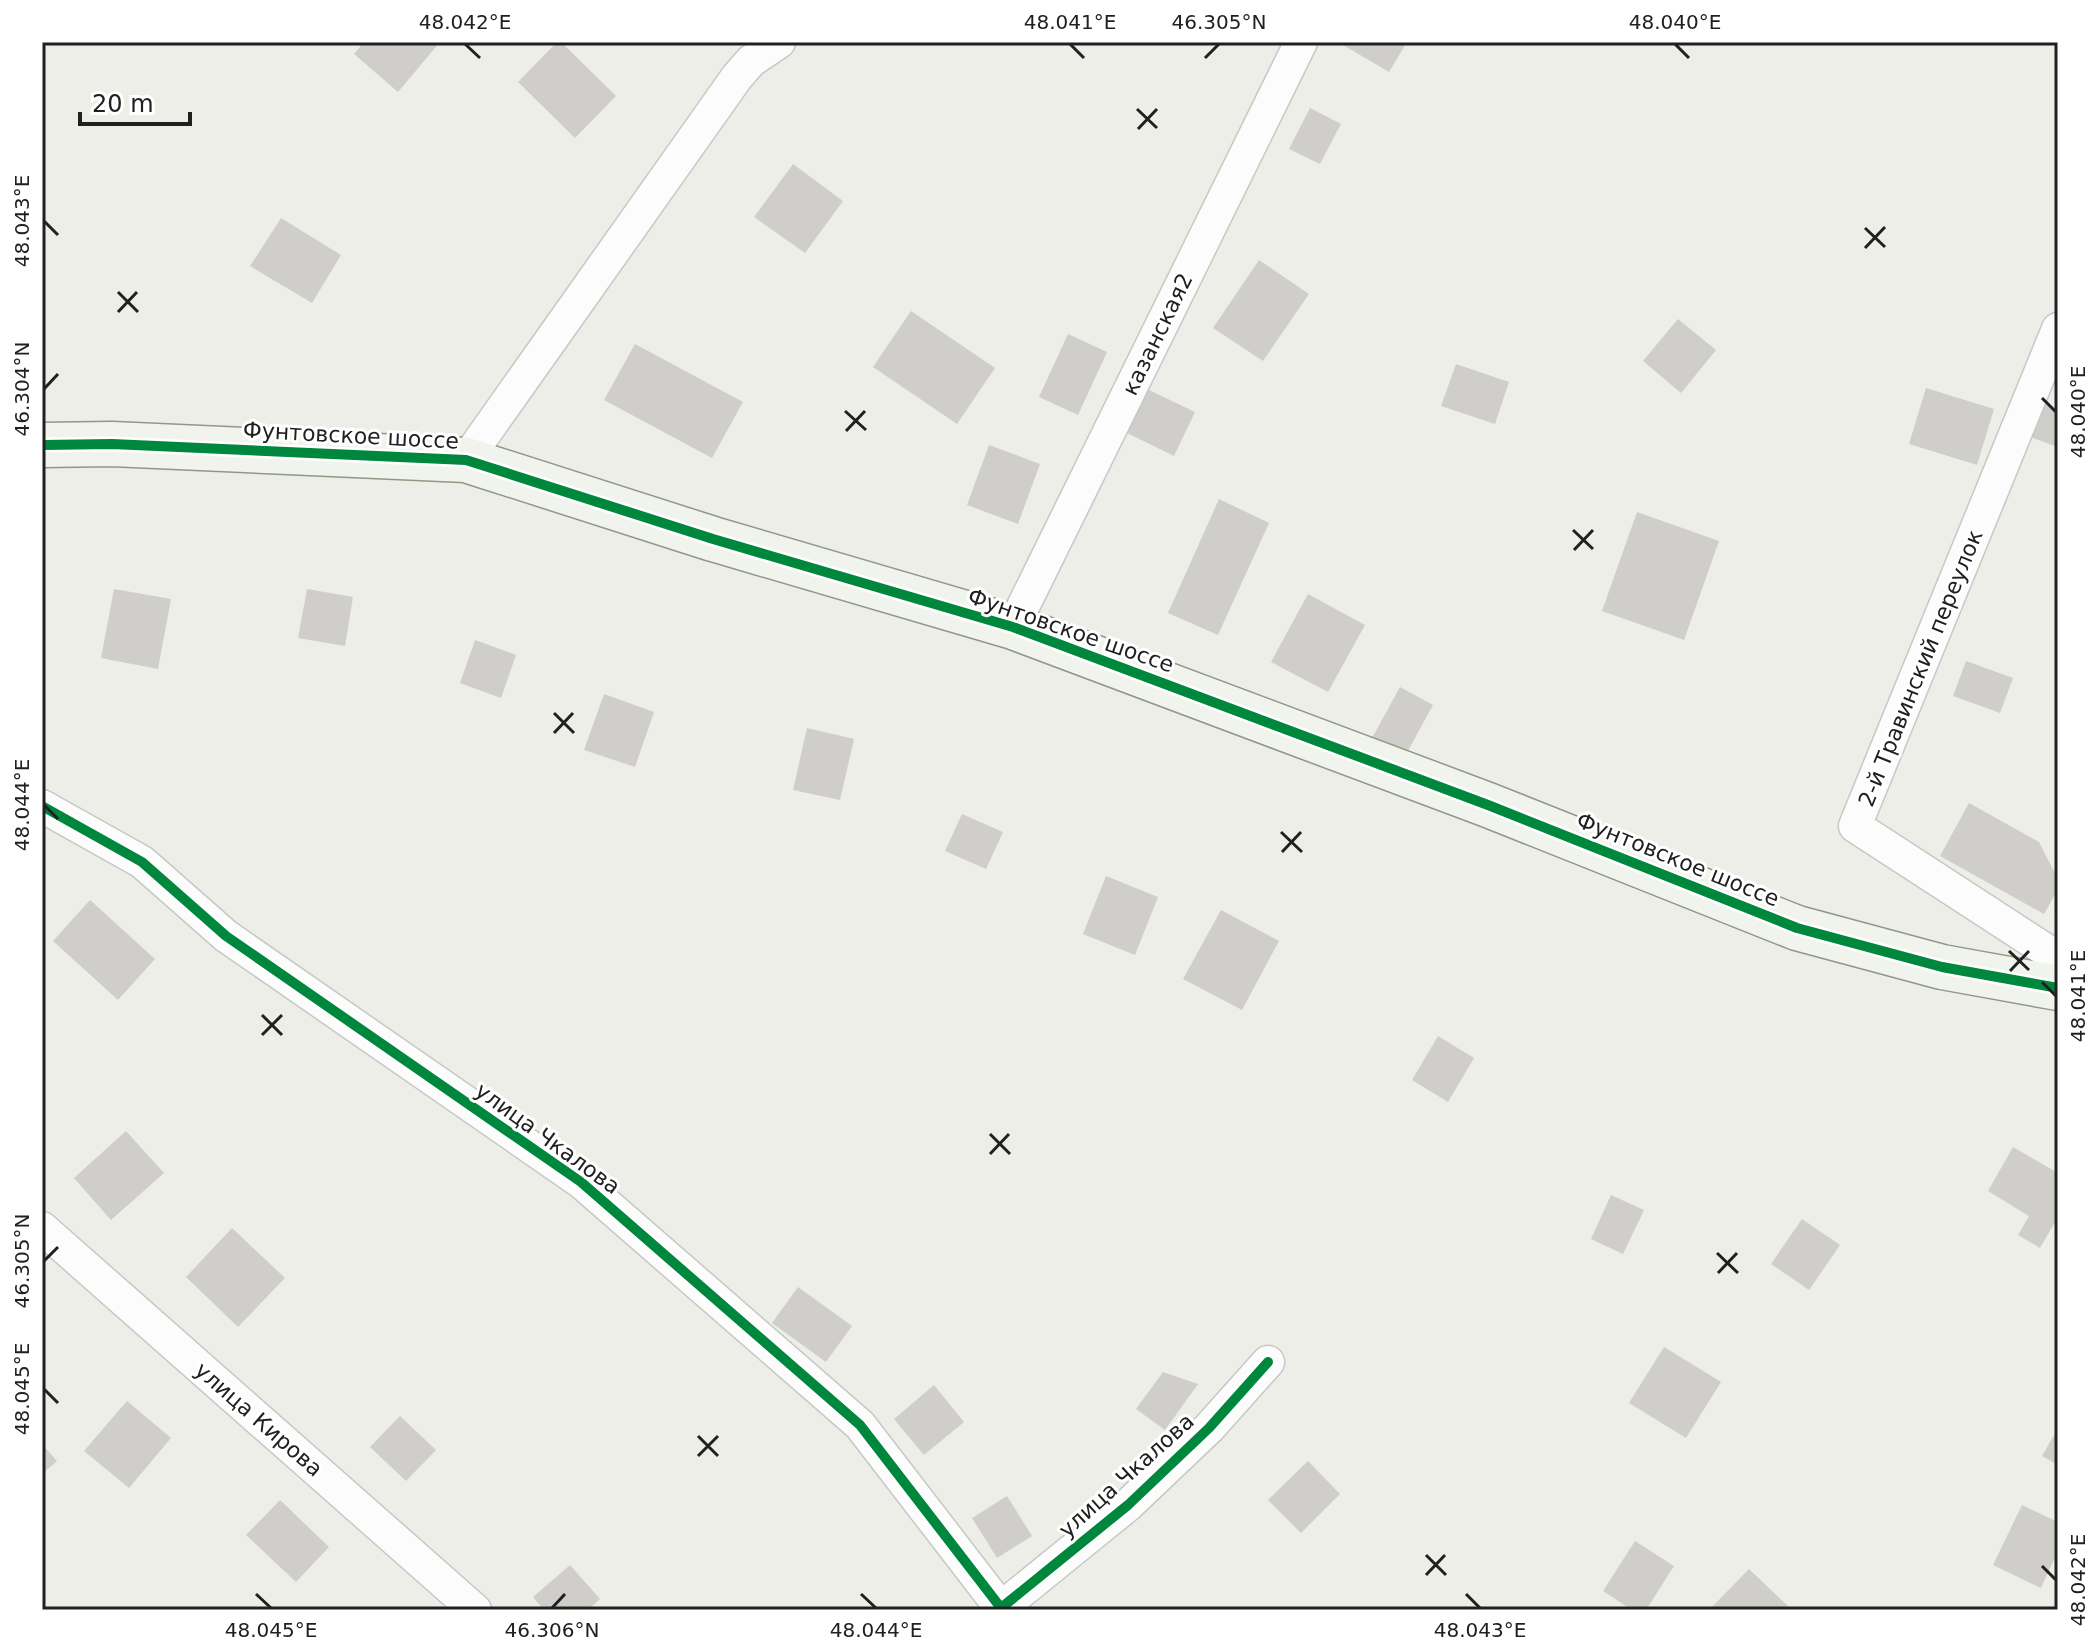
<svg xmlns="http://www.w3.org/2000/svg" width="2100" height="1652" font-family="'DejaVu Sans',sans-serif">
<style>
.building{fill:#cfceca}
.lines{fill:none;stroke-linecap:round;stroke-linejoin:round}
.street-casing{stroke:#c7c7c5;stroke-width:35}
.secondary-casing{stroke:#919882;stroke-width:47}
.street{stroke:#fcfcfc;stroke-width:32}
.secondary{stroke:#f1f4ec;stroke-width:44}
.cycleway-casing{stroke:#fff;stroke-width:15}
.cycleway{stroke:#00873e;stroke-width:10}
.ticks{fill:none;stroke:#202020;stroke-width:3}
.labels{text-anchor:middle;stroke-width:6;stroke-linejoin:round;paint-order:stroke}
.street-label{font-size:22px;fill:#202020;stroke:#fff}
.neatline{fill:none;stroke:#202020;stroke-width:3}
.ticks-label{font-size:20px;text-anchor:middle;fill:#202020}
</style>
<rect width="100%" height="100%" fill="#eeeee9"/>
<g class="building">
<polygon points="364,42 440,42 398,92 354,54"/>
<polygon points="557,42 561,42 616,96 575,138 518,82"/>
<polygon points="1345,42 1407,42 1389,72 1343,45"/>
<polygon points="1310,108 1341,124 1320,164 1289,149"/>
<polygon points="793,164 843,201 805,253 754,217"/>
<polygon points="281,218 341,255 312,303 250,266"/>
<polygon points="1259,260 1309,294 1263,361 1213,328"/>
<polygon points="911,311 995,368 957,424 873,367"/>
<polygon points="1678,319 1716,350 1681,393 1643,361"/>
<polygon points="1068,334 1107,352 1078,415 1039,397"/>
<polygon points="635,344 743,402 712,458 604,400"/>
<polygon points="1456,364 1509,382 1495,424 1441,406"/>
<polygon points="1145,388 1195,412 1174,456 1123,431"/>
<polygon points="1926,388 1994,409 1977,465 1909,444"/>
<polygon points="2036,402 2058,409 2058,447 2024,435"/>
<polygon points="989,445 1040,464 1018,524 967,505"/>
<polygon points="1219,499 1269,523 1218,635 1168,613"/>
<polygon points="1637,512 1719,541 1684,640 1602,611"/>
<polygon points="114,589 171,599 158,669 101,658"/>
<polygon points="307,589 353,597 345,646 298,638"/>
<polygon points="1308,594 1365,625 1328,692 1271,662"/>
<polygon points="475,640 516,655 501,698 460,683"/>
<polygon points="1966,661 2013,678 2000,713 1953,696"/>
<polygon points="1400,687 1433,705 1404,758 1371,740"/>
<polygon points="604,694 654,712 635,767 584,750"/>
<polygon points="807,728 854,739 840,800 793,790"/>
<polygon points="1969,803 2039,842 2058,879 2058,889 2044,914 1940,856"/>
<polygon points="962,814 1003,832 986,869 945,851"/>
<polygon points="1106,876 1158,897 1135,955 1083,934"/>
<polygon points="90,900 155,959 118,1000 53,941"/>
<polygon points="1221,910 1279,941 1242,1010 1183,979"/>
<polygon points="1438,1036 1474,1058 1448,1102 1412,1080"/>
<polygon points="126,1131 164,1173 111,1220 74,1178"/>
<polygon points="2013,1147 2058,1173 2058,1217 2040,1248 2018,1235 2029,1216 1988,1191"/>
<polygon points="1611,1195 1644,1210 1623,1254 1591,1239"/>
<polygon points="1802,1219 1840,1245 1809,1290 1771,1264"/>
<polygon points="232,1228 285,1278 238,1327 186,1277"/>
<polygon points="798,1287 852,1326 826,1362 772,1323"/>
<polygon points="1664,1347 1721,1382 1686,1438 1629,1403"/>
<polygon points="1163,1372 1198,1384 1165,1430 1136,1409"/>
<polygon points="934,1385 964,1422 924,1455 894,1419"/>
<polygon points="127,1401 171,1438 129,1488 84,1451"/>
<polygon points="400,1416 436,1450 406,1481 370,1447"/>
<polygon points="2058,1428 2058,1465 2042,1456"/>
<polygon points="42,1444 57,1461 42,1474"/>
<polygon points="1308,1461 1340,1494 1301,1533 1268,1500"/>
<polygon points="1007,1496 1032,1536 997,1558 972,1518"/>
<polygon points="280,1500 329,1547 296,1582 246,1535"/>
<polygon points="2022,1505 2058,1522 2058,1551 2041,1588 1993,1565"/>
<polygon points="1635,1541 1674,1566 1646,1610 1632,1610 1603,1591"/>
<polygon points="570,1565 600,1599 588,1610 544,1610 533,1597"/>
<polygon points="1749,1569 1790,1608 1788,1610 1709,1610"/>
</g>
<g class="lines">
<defs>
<g id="street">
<polyline points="2058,329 1855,826 2058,958"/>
<polyline points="466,460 737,77 751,61 779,42"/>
<polyline points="1013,627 1301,42"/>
<polyline points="42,806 142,862 226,936 581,1182 860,1425 1001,1608 1128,1505 1209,1428 1268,1362"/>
<polyline points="42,1228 475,1610"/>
</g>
<polyline id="secondary" points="42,445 112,444 466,460 713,539 1013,627 1488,805 1797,928 1942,967 2058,988"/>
</defs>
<use href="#street" class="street-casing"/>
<use href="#secondary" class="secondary-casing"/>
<use href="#street" class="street"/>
<use href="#secondary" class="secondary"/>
<defs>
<g id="cycleway">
<polyline points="42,445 112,444 466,460 713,539 1013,627 1488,805 1797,928 1942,967 2058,988"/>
<polyline points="42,806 142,862 226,936 581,1182 860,1425 1001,1608 1128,1505 1209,1428 1268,1362"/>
</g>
</defs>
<use href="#cycleway" class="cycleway-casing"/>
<use href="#cycleway" class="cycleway"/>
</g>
<path class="ticks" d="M 465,44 L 480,58M 1070,44 L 1084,58M 1675,44 L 1689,58M 1205,58 L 1219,44M 1137,109 L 1157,128M 1138,129 L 1157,109M 44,221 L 58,235M 1865,228 L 1885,247M 1865,248 L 1885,227M 118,292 L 138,312M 118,312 L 137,292M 44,389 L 58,374M 2042,398 L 2056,412M 845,411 L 866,430M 846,431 L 865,411M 1573,530 L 1593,549M 1574,550 L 1593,530M 554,713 L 574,733M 554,733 L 573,713M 44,805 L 58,819M 1281,832 L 1302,852M 1282,852 L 1301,832M 2009,951 L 2029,970M 2010,971 L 2029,951M 2042,982 L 2056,996M 262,1015 L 282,1035M 262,1035 L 282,1015M 990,1134 L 1010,1154M 990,1154 L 1009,1134M 1717,1253 L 1738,1273M 44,1261 L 58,1247M 1718,1273 L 1737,1253M 44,1389 L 58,1403M 698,1436 L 718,1456M 698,1456 L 718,1436M 1426,1555 L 1446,1575M 2042,1566 L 2056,1580M 1426,1575 L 1445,1555M 256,1594 L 271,1608M 861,1594 L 876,1608M 1466,1594 L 1480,1608M 552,1608 L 565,1594"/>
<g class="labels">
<g class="street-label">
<text transform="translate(1157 334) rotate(-64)" y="8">казанская2</text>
<text transform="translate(351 435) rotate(3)" y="8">Фунтовское шоссе</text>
<text transform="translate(1071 630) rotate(19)" y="8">Фунтовское шоссе</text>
<text transform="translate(1920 668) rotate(-68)" y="8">2-й Травинский переулок</text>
<text transform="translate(1678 859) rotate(22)" y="8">Фунтовское шоссе</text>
<text transform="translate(548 1138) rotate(36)" y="8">улица Чкалова</text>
<text transform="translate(259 1419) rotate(41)" y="8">улица Кирова</text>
<text transform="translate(1126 1475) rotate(-42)" y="8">улица Чкалова</text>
</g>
</g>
<rect width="2100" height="1652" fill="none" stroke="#ffffff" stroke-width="88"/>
<path d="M80 112v12h110v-12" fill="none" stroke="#202020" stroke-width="4"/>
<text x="92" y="112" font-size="24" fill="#202020" stroke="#ffffff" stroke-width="6" paint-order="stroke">20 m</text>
<rect x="44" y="44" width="2012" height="1564" class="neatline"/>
<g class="ticks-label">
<text x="465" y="29">48.042°E</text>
<text x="1070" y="29">48.041°E</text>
<text x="1219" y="29">46.305°N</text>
<text x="1675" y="29">48.040°E</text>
<text transform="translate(22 221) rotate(-90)" y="7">48.043°E</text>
<text transform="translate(22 389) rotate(-90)" y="7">46.304°N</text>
<text transform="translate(2078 412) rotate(-90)" y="7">48.040°E</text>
<text transform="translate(22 805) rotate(-90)" y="7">48.044°E</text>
<text transform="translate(2078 996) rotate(-90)" y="7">48.041°E</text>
<text transform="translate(22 1261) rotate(-90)" y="7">46.305°N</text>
<text transform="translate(22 1389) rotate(-90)" y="7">48.045°E</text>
<text transform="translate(2078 1580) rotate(-90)" y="7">48.042°E</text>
<text x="271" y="1637">48.045°E</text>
<text x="552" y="1637">46.306°N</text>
<text x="876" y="1637">48.044°E</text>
<text x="1480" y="1637">48.043°E</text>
</g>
</svg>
